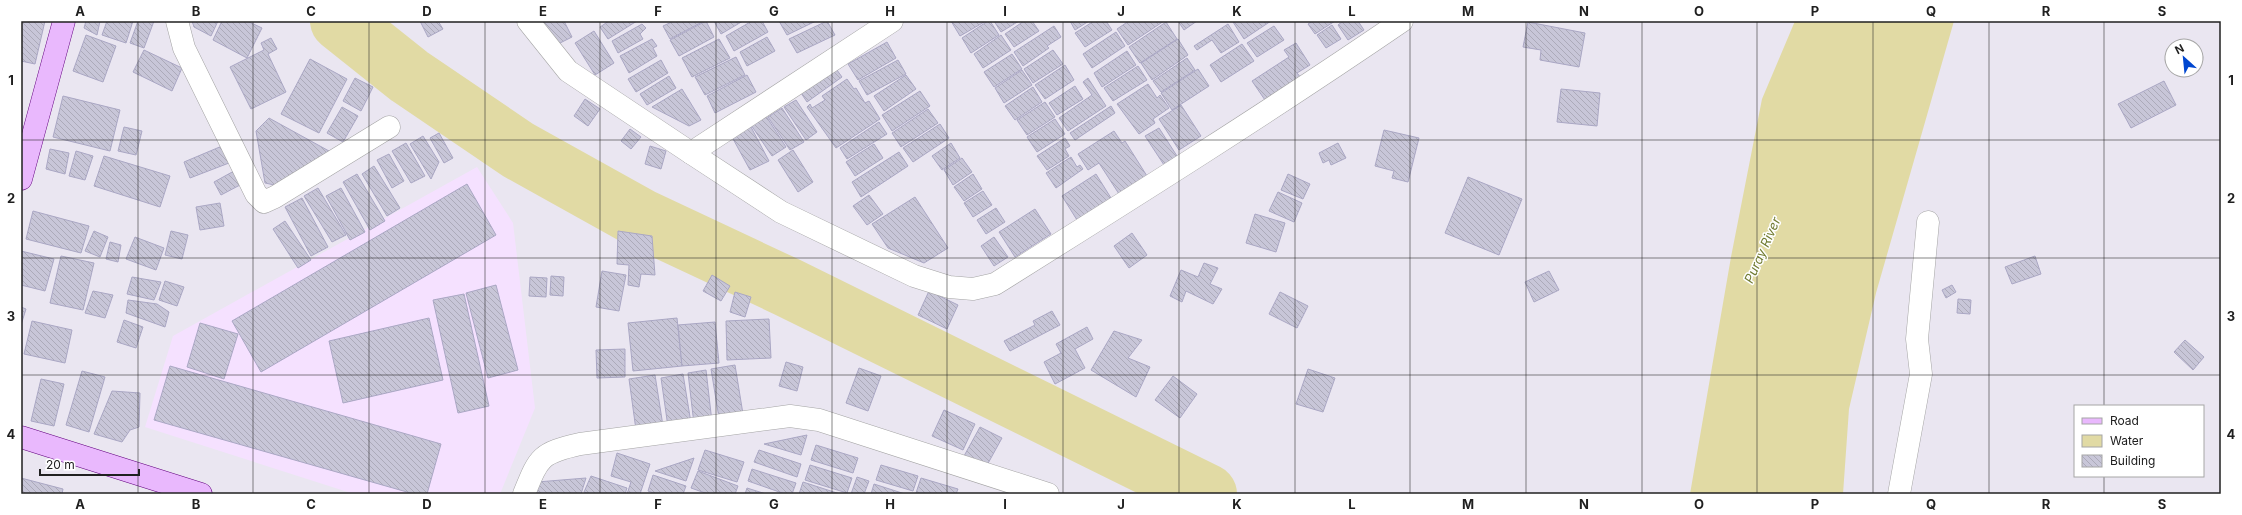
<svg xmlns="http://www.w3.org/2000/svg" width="2242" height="515" font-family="Inter,sans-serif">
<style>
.education{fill:#f5e1ff}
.water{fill:#e1daa4}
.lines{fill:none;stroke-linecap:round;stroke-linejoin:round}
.river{stroke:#e1daa4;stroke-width:60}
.building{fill:url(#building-back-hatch);stroke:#aaa7c4}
.street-casing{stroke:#a4a4a4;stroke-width:23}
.secondary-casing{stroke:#61007e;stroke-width:23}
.street{stroke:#fff;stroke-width:22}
.secondary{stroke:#e9b8fd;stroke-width:22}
.grid{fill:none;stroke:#202020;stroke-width:1;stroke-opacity:0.55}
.labels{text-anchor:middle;stroke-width:3;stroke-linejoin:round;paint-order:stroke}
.water-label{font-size:13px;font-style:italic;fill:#717c33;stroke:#fff}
.neatline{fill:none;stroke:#202020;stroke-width:1.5}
.grid-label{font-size:13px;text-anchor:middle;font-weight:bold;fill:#202020}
</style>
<defs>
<pattern id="building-back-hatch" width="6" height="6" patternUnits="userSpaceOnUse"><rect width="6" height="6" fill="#c8c6d8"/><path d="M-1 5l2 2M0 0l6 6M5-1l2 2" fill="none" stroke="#acaab9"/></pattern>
</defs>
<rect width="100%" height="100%" fill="#eae6f1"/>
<polygon class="education" points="477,167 513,223 535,408 500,494 354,494 145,427 173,336"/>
<polygon class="water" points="1795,21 1954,21 1876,293 1849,409 1843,494 1690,494 1731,257 1762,99"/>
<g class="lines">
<polyline class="river" points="340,21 409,76 518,150 642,219 787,287 1207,494"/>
</g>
<g class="building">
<polygon points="21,21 45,21 35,64 21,61"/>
<polygon points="86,21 100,21 97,35 84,28"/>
<polygon points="107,21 133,21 126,43 102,35"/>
<polygon points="138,21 154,21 144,48 130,43"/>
<polygon points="192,21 218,21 211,36 194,27"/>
<polygon points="222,21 247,21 262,28 247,58 213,40"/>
<polygon points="420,21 438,21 443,29 428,37"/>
<polygon points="545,21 564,21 572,37 552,47 540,24"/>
<polygon points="609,21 637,21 608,39 600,27"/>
<polygon points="674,21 704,21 670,39 663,26"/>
<polygon points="706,21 714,37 679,56 670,40"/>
<polygon points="714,21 743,21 721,34"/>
<polygon points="752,21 762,21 768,32 734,51 726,36"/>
<polygon points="779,21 816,21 787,35"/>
<polygon points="827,21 835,35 797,53 789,39"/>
<polygon points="951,21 986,21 960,36"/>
<polygon points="988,21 990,21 999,35 971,53 962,38"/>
<polygon points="994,21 1019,21 1001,32"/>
<polygon points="1024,21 1032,21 1039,31 1014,47 1005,34"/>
<polygon points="1070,21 1089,21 1075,30"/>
<polygon points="1094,21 1106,21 1112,30 1085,47 1075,33"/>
<polygon points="1129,21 1164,21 1128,45 1117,29"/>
<polygon points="1178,21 1197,21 1184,30"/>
<polygon points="1235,21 1271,21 1244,39 1233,22"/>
<polygon points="1313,21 1335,21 1315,34 1308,24"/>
<polygon points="1343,21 1358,21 1364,30 1348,40 1338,25"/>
<polygon points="1166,22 1177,39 1140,63 1129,47"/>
<polygon points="1528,22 1585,33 1579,67 1540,60 1541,50 1523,47"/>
<polygon points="642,24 646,28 640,34 643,39 618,53 612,41"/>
<polygon points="1228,24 1239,42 1221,53 1212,40 1197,50 1194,46"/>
<polygon points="1332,25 1341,39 1326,48 1317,35"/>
<polygon points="1054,26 1061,37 1047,46 1049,48 1023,66 1014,52"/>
<polygon points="1274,26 1284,40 1257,57 1247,43"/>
<polygon points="594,31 614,63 595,75 575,43"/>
<polygon points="1116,32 1125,46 1092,68 1083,54"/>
<polygon points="86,35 116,46 103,82 73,71"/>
<polygon points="1001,35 1011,50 983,68 974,54"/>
<polygon points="767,37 775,51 747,66 740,52"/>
<polygon points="271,38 277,49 268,54 286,92 251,109 230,67 264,50 261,43"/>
<polygon points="652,39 657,46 653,48 657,56 629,73 620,56"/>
<polygon points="719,39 730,58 692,77 682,58"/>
<polygon points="1178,39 1188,55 1152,80 1141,63"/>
<polygon points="887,42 896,58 858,80 848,64"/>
<polygon points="1296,43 1310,65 1297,73 1302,79 1267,103 1252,81 1289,57 1284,50"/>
<polygon points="1242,44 1254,61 1221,82 1210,65"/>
<polygon points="144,50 182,68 172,91 133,72"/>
<polygon points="1053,50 1063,64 1033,83 1024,69"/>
<polygon points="1127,51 1136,65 1102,87 1094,73"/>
<polygon points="1012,54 1022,69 994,87 984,72"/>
<polygon points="736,57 745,75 705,95 695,77"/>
<polygon points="1187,58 1195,70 1161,92 1153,81"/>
<polygon points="310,59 347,79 319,133 281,114"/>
<polygon points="661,60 668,73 636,92 628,79"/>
<polygon points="898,60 906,74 867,95 859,81"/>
<polygon points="1065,65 1074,80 1045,99 1035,85"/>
<polygon points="834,66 842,77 807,102 799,90"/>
<polygon points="1138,66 1147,80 1113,101 1104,88"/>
<polygon points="1198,69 1209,86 1172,110 1161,93"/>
<polygon points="1022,70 1032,85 1004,103 995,88"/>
<polygon points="747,75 756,92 715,113 707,96"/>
<polygon points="906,75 916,89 884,111 874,96"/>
<polygon points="669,76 676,88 647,105 640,94"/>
<polygon points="355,78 373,87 361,111 343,101"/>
<polygon points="1088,78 1106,106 1068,131 1059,118 1092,95 1083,82"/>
<polygon points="847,79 854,89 856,88 865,103 869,101 880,119 836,148 807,107 810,104 812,108 825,100 822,96"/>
<polygon points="2164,81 2176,105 2131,128 2118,104"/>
<polygon points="1148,84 1157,98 1160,95 1169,108 1153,119 1155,123 1139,134 1117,104"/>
<polygon points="1075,86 1083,99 1057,115 1049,103"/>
<polygon points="1033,87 1042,102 1015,120 1005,106"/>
<polygon points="682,89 701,120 689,126 652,107"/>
<polygon points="1561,89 1600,93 1597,126 1557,122"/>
<polygon points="920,91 930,106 892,131 882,115"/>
<polygon points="63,96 120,110 110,151 53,137"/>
<polygon points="585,99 600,109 588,126 574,116"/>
<polygon points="796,100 817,132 806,140 784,107"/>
<polygon points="1045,102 1055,117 1027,135 1017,120"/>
<polygon points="1181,105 1201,136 1179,150 1159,119"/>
<polygon points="1111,106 1115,113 1075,140 1070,133"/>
<polygon points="342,107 358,116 343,142 327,133"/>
<polygon points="782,108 804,142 790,150 768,117"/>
<polygon points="928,109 938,123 901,147 892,133"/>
<polygon points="766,116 786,147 772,156 751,125"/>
<polygon points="269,118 329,151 279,186 265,183 256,131"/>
<polygon points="1055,119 1065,134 1037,152 1027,137"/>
<polygon points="879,122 887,134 847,159 840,148"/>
<polygon points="940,124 949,138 913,162 903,148"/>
<polygon points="124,127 142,131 136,155 118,151"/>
<polygon points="751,127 769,161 750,170 732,137"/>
<polygon points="1159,128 1177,156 1166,168 1145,136"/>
<polygon points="630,129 641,137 631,149 621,141"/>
<polygon points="1384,130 1419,138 1408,182 1392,178 1394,171 1375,166"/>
<polygon points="1114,131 1122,143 1125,141 1147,176 1119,194 1099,163 1088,170 1078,154"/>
<polygon points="439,133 453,158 444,163 430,138"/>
<polygon points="423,136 439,162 431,179 410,144"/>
<polygon points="1065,138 1070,146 1065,149 1069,156 1047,170 1037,156"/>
<polygon points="406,143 425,176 411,183 392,151"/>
<polygon points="951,143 960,158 942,170 932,156"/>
<polygon points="1338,143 1346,158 1331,165 1329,160 1323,163 1319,153"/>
<polygon points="874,144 883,158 855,176 846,162"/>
<polygon points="222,146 229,163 190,178 184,162"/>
<polygon points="650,146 666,151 661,169 645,164"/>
<polygon points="50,149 69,153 65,174 46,169"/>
<polygon points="793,150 813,182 798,192 778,160"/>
<polygon points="76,151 93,156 85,180 69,176"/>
<polygon points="899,152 908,166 861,197 852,182"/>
<polygon points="389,154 404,181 392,188 377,160"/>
<polygon points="104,156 170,176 160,207 94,186"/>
<polygon points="1071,157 1077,167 1080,165 1083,169 1056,188 1046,173"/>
<polygon points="962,158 972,172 953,185 944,170"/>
<polygon points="374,166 400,208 387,216 362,174"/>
<polygon points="234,171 240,185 221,195 214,182"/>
<polygon points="357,174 385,221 370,230 343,182"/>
<polygon points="973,174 982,189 964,201 954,187"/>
<polygon points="1096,174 1111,198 1077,220 1062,196"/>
<polygon points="1288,174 1310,184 1303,199 1281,190"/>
<polygon points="1468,177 1522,199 1499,255 1445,233"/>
<polygon points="467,184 496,235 261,372 232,321"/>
<polygon points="318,188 346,235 332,242 304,196"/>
<polygon points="341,188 365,232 350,240 326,196"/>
<polygon points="983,191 992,205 973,217 964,203"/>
<polygon points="1278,192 1302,203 1294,222 1269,211"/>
<polygon points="869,195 883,214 867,225 853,206"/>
<polygon points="915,197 948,248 924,263 888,248 872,224"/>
<polygon points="302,198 328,247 311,256 285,207"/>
<polygon points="220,203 224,226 200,230 196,207"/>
<polygon points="996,208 1005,222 986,234 977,220"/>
<polygon points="1035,209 1051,234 1015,257 999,232"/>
<polygon points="33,211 89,226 81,253 26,239"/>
<polygon points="1255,214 1285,223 1276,252 1246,243"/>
<polygon points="285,221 311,260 298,268 273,229"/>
<polygon points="94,231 108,237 100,257 85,251"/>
<polygon points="171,231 188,235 182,259 165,255"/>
<polygon points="618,231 652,236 655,275 641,274 639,287 628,285 629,265 617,264"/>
<polygon points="1132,233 1147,255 1129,268 1114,246"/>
<polygon points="135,237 164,248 156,270 126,259"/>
<polygon points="994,237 1008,257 994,266 981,246"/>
<polygon points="110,242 121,245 118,262 106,259"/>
<polygon points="21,251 54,259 45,291 21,285"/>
<polygon points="61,256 94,263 83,310 50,303"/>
<polygon points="2035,256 2041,274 2012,284 2005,267"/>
<polygon points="1204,263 1218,268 1210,284 1222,289 1213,304 1186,291 1182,302 1170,296 1181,270 1198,277"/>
<polygon points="602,271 626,275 619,311 596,307"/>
<polygon points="1549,271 1559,290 1534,302 1525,282"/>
<polygon points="712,275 730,286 721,301 703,291"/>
<polygon points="551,276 564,277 563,296 550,295"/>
<polygon points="132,277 161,282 154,300 127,294"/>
<polygon points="530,277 547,278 546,297 529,296"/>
<polygon points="165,281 184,287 177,306 159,300"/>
<polygon points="496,285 518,370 488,378 466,293"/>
<polygon points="1952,285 1956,292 1946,298 1942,290"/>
<polygon points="93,291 113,295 105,318 85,313"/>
<polygon points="929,291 958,305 947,329 918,315"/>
<polygon points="735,292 751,297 745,317 730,312"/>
<polygon points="1280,292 1308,306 1297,328 1269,314"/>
<polygon points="464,294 489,406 458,413 433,300"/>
<polygon points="1958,299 1971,300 1970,314 1957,313"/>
<polygon points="128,300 157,304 169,312 165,327 126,313"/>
<polygon points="21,307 26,309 21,325"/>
<polygon points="1052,311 1060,325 1010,351 1004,341 1035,325 1033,321"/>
<polygon points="429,318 443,380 343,403 329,341"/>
<polygon points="677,318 682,366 633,371 628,323"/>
<polygon points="769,319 771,358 727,360 726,321"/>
<polygon points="124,320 143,327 136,348 117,342"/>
<polygon points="32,321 72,330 65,363 24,354"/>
<polygon points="715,322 719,363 682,366 678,325"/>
<polygon points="200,323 238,334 224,379 187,367"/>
<polygon points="1087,327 1093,339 1075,349 1085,368 1055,384 1044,362 1061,353 1056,344"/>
<polygon points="1114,331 1142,340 1128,358 1150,367 1136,397 1091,370"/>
<polygon points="2185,340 2204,357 2193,370 2174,352"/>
<polygon points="625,349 625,377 597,378 596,350"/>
<polygon points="786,362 803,367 797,391 779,386"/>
<polygon points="735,365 743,414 719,418 711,369"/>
<polygon points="170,366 441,444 427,494 414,494 154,420"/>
<polygon points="859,368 881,376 868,411 846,403"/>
<polygon points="1308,369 1335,378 1323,412 1296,404"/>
<polygon points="706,370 712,422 694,424 688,373"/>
<polygon points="82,371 105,377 89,432 66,425"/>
<polygon points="683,374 691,423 668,427 661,378"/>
<polygon points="655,375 663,426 636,430 629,379"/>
<polygon points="1173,376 1197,394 1180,418 1155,400"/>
<polygon points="41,379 64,384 54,426 31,421"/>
<polygon points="112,391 140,393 139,427 130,430 122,442 94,434"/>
<polygon points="944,410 975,424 963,450 932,436"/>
<polygon points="980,427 1002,438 986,467 964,456"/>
<polygon points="807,435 801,455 764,444"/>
<polygon points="816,445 858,458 853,473 811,460"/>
<polygon points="705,450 744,462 737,482 698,470"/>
<polygon points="759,450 801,464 797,477 754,462"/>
<polygon points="617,453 650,464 640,494 627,494 631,482 611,476"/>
<polygon points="694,458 686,481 655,471"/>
<polygon points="810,465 852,478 847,493 805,480"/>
<polygon points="881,465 918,476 913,491 876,480"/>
<polygon points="752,469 796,483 792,494 785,494 748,481"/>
<polygon points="698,471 738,486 735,494 708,494 691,488"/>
<polygon points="653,475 686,486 683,494 656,494 648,491"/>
<polygon points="591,476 627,488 625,494 591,494 584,492"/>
<polygon points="857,477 869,481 864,494 851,494"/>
<polygon points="21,478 63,489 62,494 21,494"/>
<polygon points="586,478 581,494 534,494 537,482"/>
<polygon points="921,478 958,489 956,494 916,493"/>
<polygon points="803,482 840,494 799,494"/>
<polygon points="874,484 905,494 871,494"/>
<polygon points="747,488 766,494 745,494"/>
</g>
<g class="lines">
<defs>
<g id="street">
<polyline points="177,21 184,48 256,194 264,202 275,197 389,127"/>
<polyline points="528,21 568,71 691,153 892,21"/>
<path d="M 691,153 L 781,212 L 914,276 L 949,287 L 973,289 L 995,284 C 1132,198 1269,112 1402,21"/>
<path d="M 524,494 C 539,457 540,453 580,444 L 790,416 L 819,420 L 1048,494"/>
<polyline points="1899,494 1921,374 1917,339 1928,222"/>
</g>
<g id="secondary">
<polyline points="21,179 64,21"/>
<polyline points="21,437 201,494"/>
</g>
</defs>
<use href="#street" class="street-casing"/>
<use href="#secondary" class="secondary-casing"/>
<use href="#street" class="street"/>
<use href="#secondary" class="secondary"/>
</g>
<path class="grid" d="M 138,21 L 138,494M 253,21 L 253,494M 369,21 L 369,494M 485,21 L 485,494M 600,21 L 600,494M 716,21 L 716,494M 832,21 L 832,494M 947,21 L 947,494M 1063,21 L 1063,494M 1179,21 L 1179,494M 1295,21 L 1295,494M 1410,21 L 1410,494M 1526,21 L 1526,494M 1642,21 L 1642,494M 1757,21 L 1757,494M 1873,21 L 1873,494M 1989,21 L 1989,494M 2104,21 L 2104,406M 21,140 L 2221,140M 21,258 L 2221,258M 21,375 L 2221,375M 2104,476 L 2104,494"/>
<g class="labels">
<g class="water-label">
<text transform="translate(1762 250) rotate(-66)" y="5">Puray River</text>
</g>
</g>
<rect width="2242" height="515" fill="none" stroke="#ffffff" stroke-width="44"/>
<rect x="2074" y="405" width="130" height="72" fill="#ffffff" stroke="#a6a6a6"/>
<rect x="2082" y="418" width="20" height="6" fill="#e9b8fd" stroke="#a6a6a6"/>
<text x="2110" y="425" font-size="12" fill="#202020">Road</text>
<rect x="2082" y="435" width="20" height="12" fill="#e1daa4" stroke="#a6a6a6"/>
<text x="2110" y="445" font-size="12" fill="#202020">Water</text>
<rect x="2082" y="455" width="20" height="12" fill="url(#building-back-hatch)" stroke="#a6a6a6"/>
<text x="2110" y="465" font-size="12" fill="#202020">Building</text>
<g transform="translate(2184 58) rotate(333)"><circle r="19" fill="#ffffff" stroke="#a6a6a6"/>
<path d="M0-3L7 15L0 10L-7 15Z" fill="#0046d0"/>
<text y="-6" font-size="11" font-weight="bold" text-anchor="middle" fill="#202020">N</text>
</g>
<path d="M40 469v6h99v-6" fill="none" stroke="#202020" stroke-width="2"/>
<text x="46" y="469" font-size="12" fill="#202020" stroke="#ffffff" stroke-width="3" paint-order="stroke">20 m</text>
<rect x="22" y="22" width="2198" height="471" class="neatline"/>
<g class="grid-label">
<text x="80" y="16">A</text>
<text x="196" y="16">B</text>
<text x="311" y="16">C</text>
<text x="427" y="16">D</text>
<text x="543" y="16">E</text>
<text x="658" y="16">F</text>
<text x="774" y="16">G</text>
<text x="890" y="16">H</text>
<text x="1005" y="16">I</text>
<text x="1121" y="16">J</text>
<text x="1237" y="16">K</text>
<text x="1352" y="16">L</text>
<text x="1468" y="16">M</text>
<text x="1584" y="16">N</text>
<text x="1699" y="16">O</text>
<text x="1815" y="16">P</text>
<text x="1931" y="16">Q</text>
<text x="2046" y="16">R</text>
<text x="2162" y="16">S</text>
<text x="11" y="85">1</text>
<text x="2231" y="85">1</text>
<text x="11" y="203">2</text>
<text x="2231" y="203">2</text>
<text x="11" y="321">3</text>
<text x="2231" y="321">3</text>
<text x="11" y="439">4</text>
<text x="2231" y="439">4</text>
<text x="80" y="509">A</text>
<text x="196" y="509">B</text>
<text x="311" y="509">C</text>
<text x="427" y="509">D</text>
<text x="543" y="509">E</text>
<text x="658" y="509">F</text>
<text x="774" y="509">G</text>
<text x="890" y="509">H</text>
<text x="1005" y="509">I</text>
<text x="1121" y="509">J</text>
<text x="1237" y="509">K</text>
<text x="1352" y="509">L</text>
<text x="1468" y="509">M</text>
<text x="1584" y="509">N</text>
<text x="1699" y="509">O</text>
<text x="1815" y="509">P</text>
<text x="1931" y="509">Q</text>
<text x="2046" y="509">R</text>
<text x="2162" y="509">S</text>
</g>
</svg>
